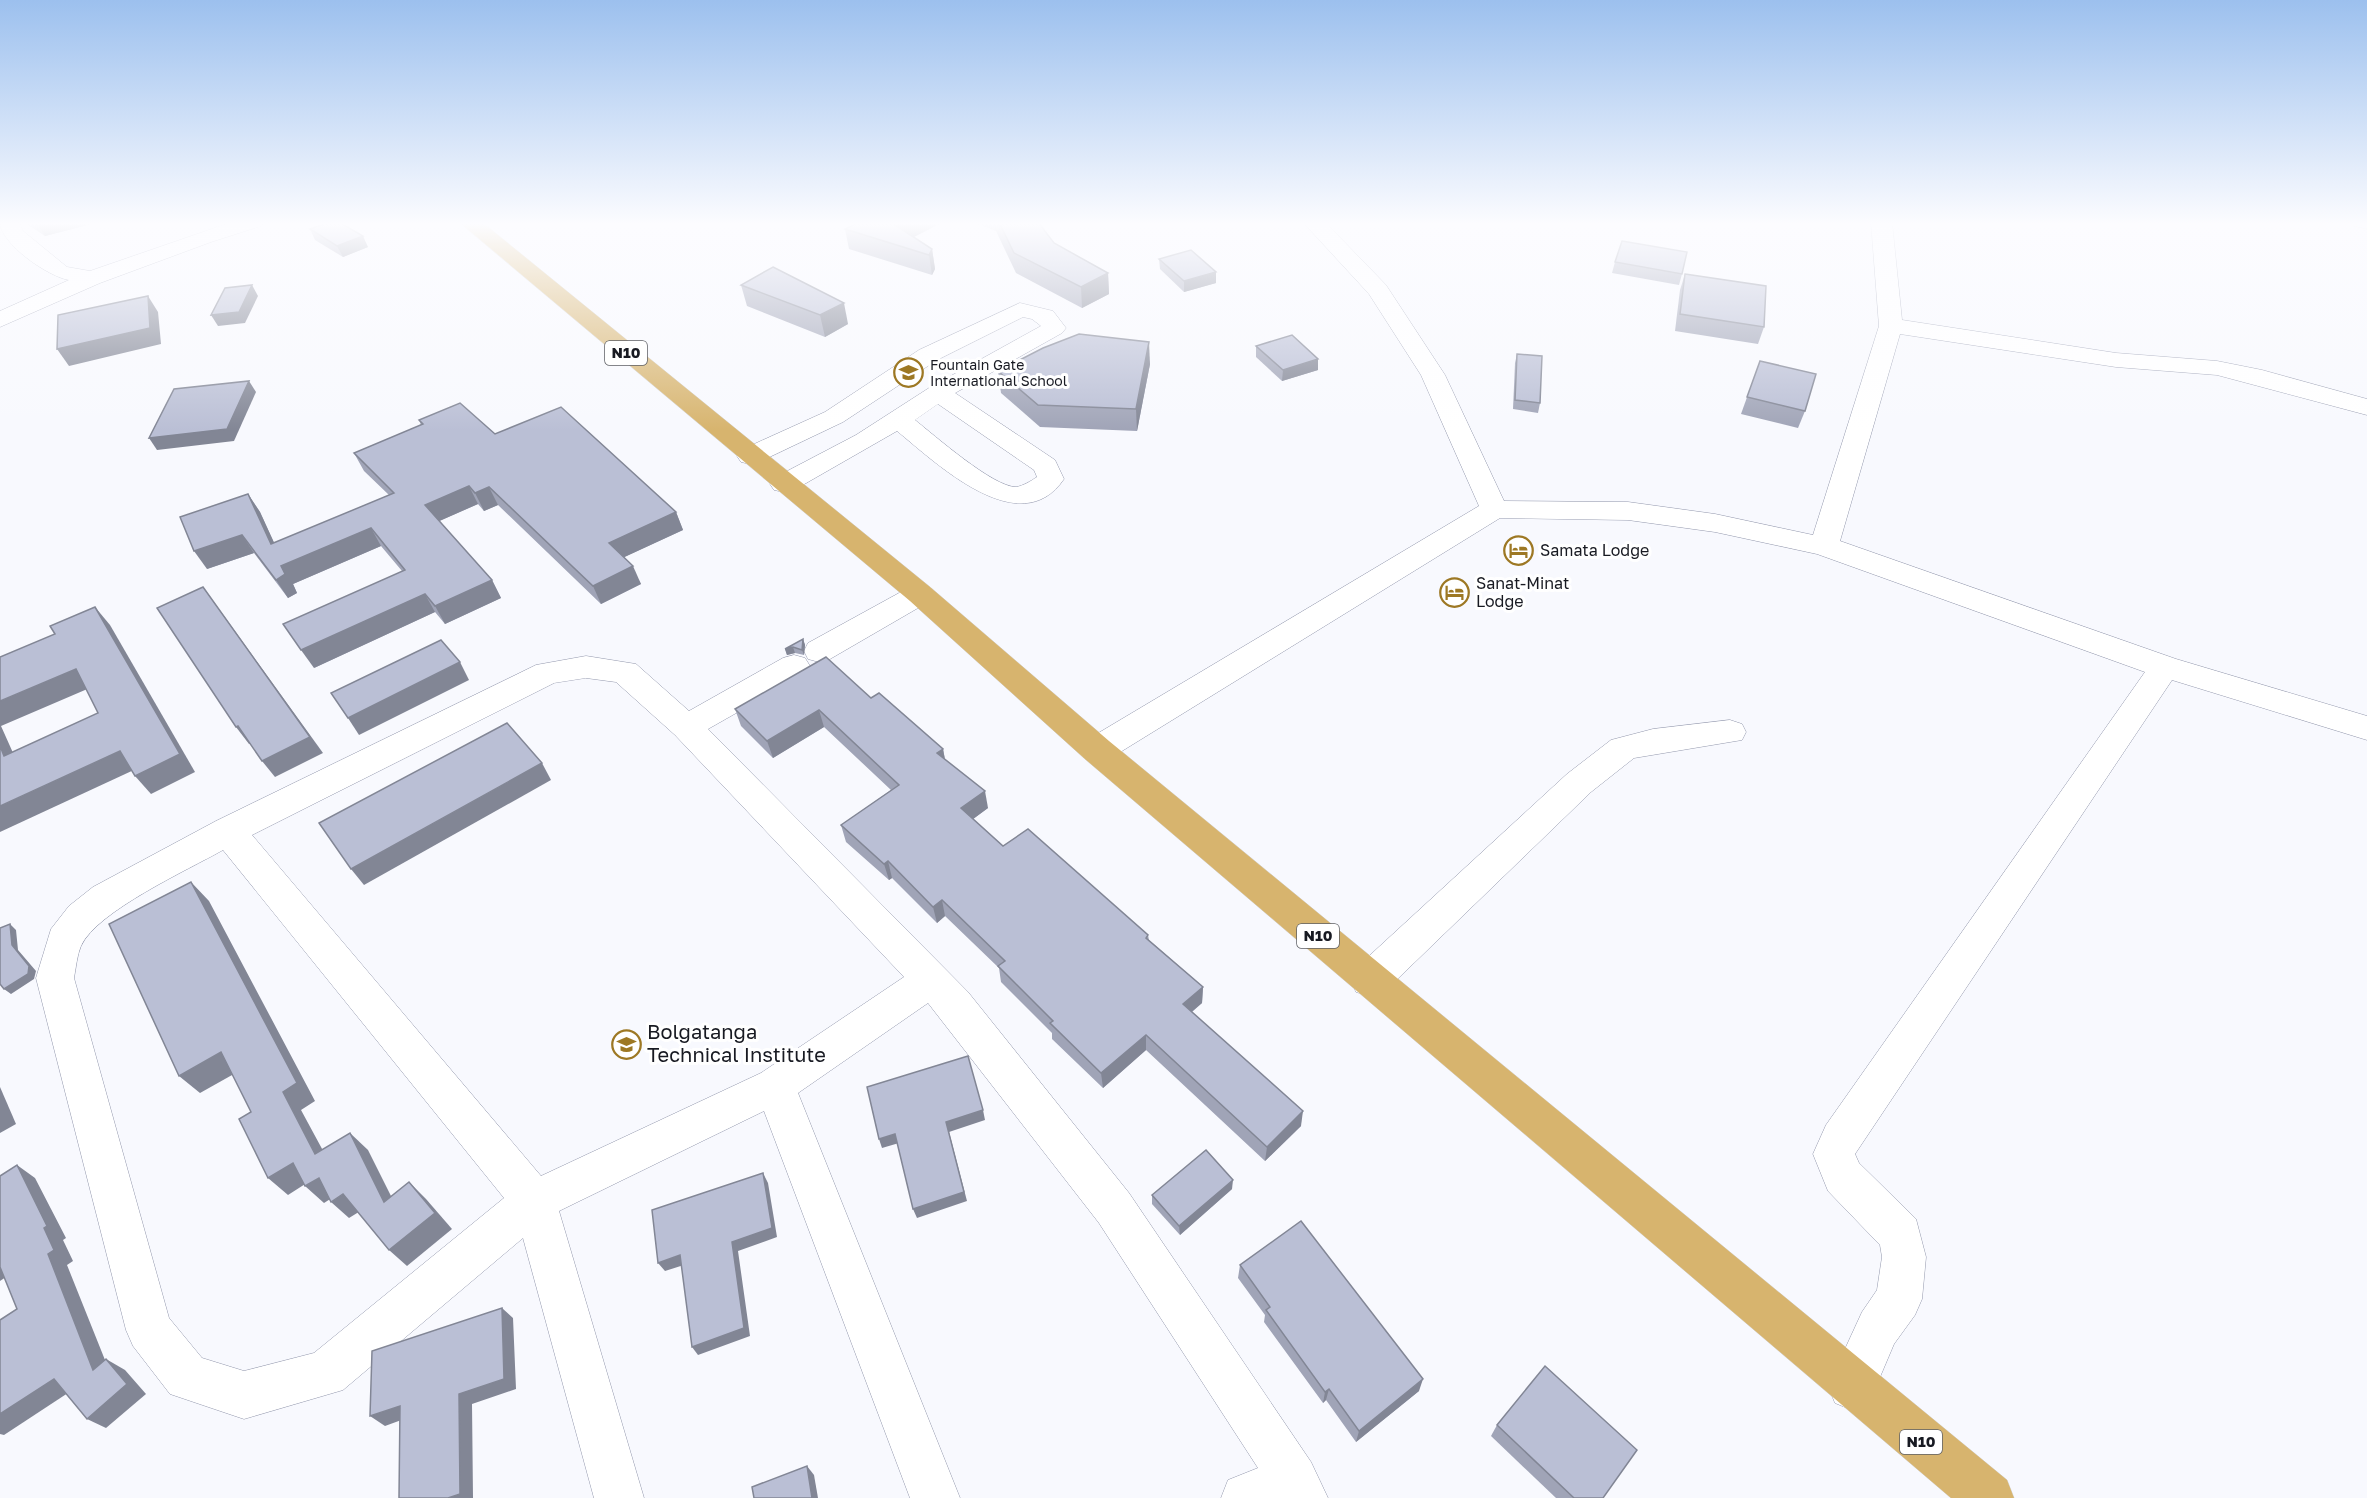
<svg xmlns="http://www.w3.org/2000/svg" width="2367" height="1498" font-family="'Golos Text',sans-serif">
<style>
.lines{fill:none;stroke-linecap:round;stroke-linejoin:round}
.minor-casing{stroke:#9398ad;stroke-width:1}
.highway-casing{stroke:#d5d6d7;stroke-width:1}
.minor{fill:#fff;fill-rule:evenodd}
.highway{fill:#d7b46e;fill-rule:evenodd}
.wall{fill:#a0a4b7}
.shaded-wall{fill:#828695}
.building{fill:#babfd5;stroke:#828695;stroke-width:1.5}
.labels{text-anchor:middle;stroke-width:6;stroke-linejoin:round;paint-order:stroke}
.far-poi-label{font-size:14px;fill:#181a22;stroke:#fff;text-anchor:start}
.shield{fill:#fff;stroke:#5d5f64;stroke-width:1.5}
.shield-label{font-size:15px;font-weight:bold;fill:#181a22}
.poi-label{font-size:16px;fill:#181a22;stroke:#fff;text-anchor:start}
.near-poi-label{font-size:20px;fill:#181a22;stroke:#fff;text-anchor:start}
</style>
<rect width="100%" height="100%" fill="#f8f9fe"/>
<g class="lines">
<defs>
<g id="minor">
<path d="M 0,222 L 19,222 L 23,231 L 67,267 L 90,271 L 232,222 L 265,222 L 261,226 L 211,242 L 100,283 L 0,327 L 0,311 L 69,280 C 49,277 0,244 0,222 Z"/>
<polygon points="1303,222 1325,222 1386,285 1445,375 1504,501 1628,502 1715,514 1813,535 1879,326 1871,222 1892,222 1902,320 2116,353 2217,361 2262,370 2367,399 2367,415 2217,375 2116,367 1900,334 1840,541 2176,659 2367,716 2367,740 2172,680 1855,1154 1859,1163 1916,1219 1926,1257 1922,1299 1915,1315 1894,1344 1869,1403 1852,1410 1835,1403 1828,1386 1862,1312 1877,1290 1882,1257 1880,1245 1828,1191 1813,1154 1826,1125 2145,672 1817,554 1715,532 1628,520 1500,518 1109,759 1097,762 1085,759 1080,750 1085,741 1479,506 1421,375 1369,294"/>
<polygon points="2351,222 2367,222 2367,229 2355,226"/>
<path d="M 1020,303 L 1053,311 L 1066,328 L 1062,333 L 955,393 L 1055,460 L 1064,479 C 1020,544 935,462 897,431 L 794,490 L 784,492 L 774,490 L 770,484 L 774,478 L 856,435 L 929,388 L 1041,326 L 1032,319 L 1023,317 L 937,360 L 843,422 L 759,462 L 750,464 L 741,462 L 737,456 L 741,450 L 825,412 L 919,350 ZM 938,404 L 1034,470 L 1037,477 C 1031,481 1023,486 1016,487 C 993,487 934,435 915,420 Z"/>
<polygon points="920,584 930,587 935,594 930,601 830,659 819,662 808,659 804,651 808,643 910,587"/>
<path d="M 794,655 L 805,658 L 810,666 L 805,674 L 708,729 L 968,992 L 1129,1193 L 1311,1462 L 1328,1498 L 1221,1498 L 1228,1480 L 1258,1468 L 1099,1223 L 928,1003 L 798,1093 L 960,1498 L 910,1498 L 764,1111 L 559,1211 L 644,1498 L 594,1498 L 523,1238 L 343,1390 L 244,1419 L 170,1394 L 133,1346 L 126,1330 L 36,978 L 51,929 L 69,906 L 93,887 L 216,821 L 536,665 L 586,656 L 636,664 L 689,711 L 783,658 ZM 586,678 L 616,682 L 675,735 L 904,977 L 761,1073 L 541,1176 L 252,835 L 554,683 ZM 223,850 L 504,1198 L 314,1353 L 244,1371 L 202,1358 L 169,1318 L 74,978 C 76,968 77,955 81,946 C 97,911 188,870 223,850 Z"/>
<polygon points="1730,720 1742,724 1746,732 1742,740 1634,758 1591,792 1384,992 1370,996 1356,992 1351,980 1356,968 1567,774 1611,740 1653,729"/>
</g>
<polygon id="highway" points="459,222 482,222 930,587 1109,741 2007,1480 2014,1498 1951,1498 1085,759 910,601"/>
</defs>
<use href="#minor" class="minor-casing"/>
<use href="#highway" class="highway-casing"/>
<use href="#minor" class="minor"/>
<use href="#highway" class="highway"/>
</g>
<g class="wall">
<polygon points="24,222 99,222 45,236"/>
<polygon points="943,222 914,237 932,249 935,269 932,275 849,249 845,229"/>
<polygon points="973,222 1038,222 1054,243 1108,273 1109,294 1082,308 1016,273 996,231"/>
<polygon points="310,229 368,247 343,257 315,240"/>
<polygon points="1159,259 1216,283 1184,292 1160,269"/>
<polygon points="1615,262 1682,274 1679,285 1612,273"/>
<polygon points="1685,274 1764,327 1758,344 1675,331 1680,290"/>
<polygon points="741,285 848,324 825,337 747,306"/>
<polygon points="1256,346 1318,370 1282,381 1256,357"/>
<polygon points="1517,354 1540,403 1538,413 1513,409 1515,363"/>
<polygon points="1760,361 1805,411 1798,428 1741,414"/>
<polygon points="1150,364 1137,431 1040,427 1001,393 998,371"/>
<polygon points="419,420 495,434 676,512 683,530 624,557 641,584 601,604 498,505 484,511 478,504 439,521 492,580 501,598 445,624 435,612 314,668 402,571 381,546 293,584 297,593 288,598 254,553 207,569 248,494 260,512 274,543 389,495 364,471 354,453 421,425"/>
<polygon points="803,639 805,645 804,655 795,653 787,655 785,649"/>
<polygon points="871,698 943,749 945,759 988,808 973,819 1003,846 1148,935 1149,940 1203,987 1202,1003 1192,1012 1301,1126 1265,1161 1146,1050 1103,1088 1052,1039 1052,1033 1001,982 999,968 945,916 937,923 892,878 889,880 846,842 841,825 891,790 824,727 773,758 741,726 735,709"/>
<polygon points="1232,1189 1180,1235 1152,1204 1152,1195"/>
<polygon points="1240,1265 1419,1391 1356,1442 1326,1400 1323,1403 1264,1322 1265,1315 1238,1278"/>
<polygon points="1497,1425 1603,1498 1556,1498 1491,1436"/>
</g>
<g class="shaded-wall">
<polygon points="36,222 99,222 45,236"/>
<polygon points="901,222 943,222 898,245 895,225"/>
<polygon points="363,236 368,247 343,257 337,246"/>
<polygon points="932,249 935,269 932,275 929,255"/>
<polygon points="1216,272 1216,283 1184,292 1184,281"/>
<polygon points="1108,273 1109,294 1082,308 1081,287"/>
<polygon points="252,285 258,296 245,323 218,326 211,315"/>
<polygon points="148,296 158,312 161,344 69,366 57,349"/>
<polygon points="844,303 848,324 825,337 820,315"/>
<polygon points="1149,342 1150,364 1137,431 1136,409"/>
<polygon points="1318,359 1318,370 1282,381 1283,370"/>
<polygon points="249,381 256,392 234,441 157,450 149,438"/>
<polygon points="469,486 478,504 435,523 425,505"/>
<polygon points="489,487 498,505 484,511 475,493"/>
<polygon points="248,494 260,512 283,562 271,544"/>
<polygon points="676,512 683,530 616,561 609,543"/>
<polygon points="371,528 381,546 293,584 297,593 288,598 276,580 281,566"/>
<polygon points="242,535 254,553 207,569 194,551"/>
<polygon points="633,566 641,584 601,604 593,586"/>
<polygon points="492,580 501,598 445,624 435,606"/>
<polygon points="203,587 323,753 275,777 262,761"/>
<polygon points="425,594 435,612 314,668 301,650"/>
<polygon points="95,607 110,625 195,772 151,794 135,776"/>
<polygon points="803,639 805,645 804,655 802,650"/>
<polygon points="793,647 795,653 787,655 785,649"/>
<polygon points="460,662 469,680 359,735 348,718"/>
<polygon points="76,669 92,687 1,726 22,773 4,756 0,746 0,701"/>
<polygon points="819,710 824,727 773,758 767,741"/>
<polygon points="238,726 252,743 249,744 236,727"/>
<polygon points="943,749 946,766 937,753"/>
<polygon points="120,751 136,769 0,832 0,806"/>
<polygon points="542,763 551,780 364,885 351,869"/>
<polygon points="985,791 988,808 965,825 961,808"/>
<polygon points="888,861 892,878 889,880 884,864"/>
<polygon points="191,882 209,901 315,1101 301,1110 334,1171 315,1154 283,1092"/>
<polygon points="942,900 945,916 937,923 933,907"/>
<polygon points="10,924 16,930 18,950 36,971 34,979 11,994 4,989"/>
<polygon points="1203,987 1202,1003 1183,1019 1183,1004"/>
<polygon points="1146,1035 1146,1050 1103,1088 1101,1073"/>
<polygon points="221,1052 241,1070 200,1093 179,1076"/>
<polygon points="0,1087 16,1124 0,1133"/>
<polygon points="983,1110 985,1120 949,1132 967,1201 917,1218 913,1209 946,1122"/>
<polygon points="1303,1111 1301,1126 1265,1161 1267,1147"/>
<polygon points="350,1133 368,1150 402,1218 384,1202"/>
<polygon points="895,1134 899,1143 882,1148 879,1139"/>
<polygon points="293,1163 313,1179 288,1195 268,1178"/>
<polygon points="17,1165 35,1178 66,1238 63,1240 73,1261 67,1265 113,1380 93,1370 48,1254"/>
<polygon points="763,1173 768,1183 777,1237 738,1251 750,1336 698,1355 692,1347 732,1242"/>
<polygon points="319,1178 338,1194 324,1203 305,1186"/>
<polygon points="1233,1180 1232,1189 1180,1235 1179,1226"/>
<polygon points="409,1182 426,1199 452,1229 407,1266 389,1250"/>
<polygon points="343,1194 362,1210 349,1218 331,1202"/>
<polygon points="680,1255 687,1264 665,1271 658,1263"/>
<polygon points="0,1261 16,1270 0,1281"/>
<polygon points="502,1308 513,1318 516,1389 472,1404 473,1498 448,1498 459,1394"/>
<polygon points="106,1359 125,1370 146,1394 106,1428 87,1419"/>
<polygon points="54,1379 74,1389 4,1435 0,1434 0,1414"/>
<polygon points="1423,1379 1419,1391 1356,1442 1359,1431"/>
<polygon points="1329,1389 1326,1400 1323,1403 1325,1392"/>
<polygon points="400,1406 415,1415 385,1426 370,1416"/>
<polygon points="807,1466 814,1475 818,1498 812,1498"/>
</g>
<g class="building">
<polygon points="330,222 339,222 363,236 337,246 310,229"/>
<polygon points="859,222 901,222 895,225 932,249 929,255 845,229"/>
<polygon points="999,222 1038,222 1054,243 1108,273 1081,287 1014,253"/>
<polygon points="1622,241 1687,252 1682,274 1615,262"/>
<polygon points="1191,250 1216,272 1184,281 1159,259"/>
<polygon points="773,267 844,303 820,315 741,285"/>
<polygon points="1685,274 1766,286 1764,327 1680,314"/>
<polygon points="252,285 239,312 211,315 225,288"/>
<polygon points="148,296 150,328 57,349 58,315"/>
<polygon points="1079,334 1149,342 1136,409 1038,405 998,371 1043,348"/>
<polygon points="1292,335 1318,359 1283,370 1256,346"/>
<polygon points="1517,354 1542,356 1540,403 1515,400"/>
<polygon points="1760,361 1816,374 1805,411 1747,397"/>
<polygon points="249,381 227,429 149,438 174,389"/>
<polygon points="460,403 495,434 561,407 676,512 609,543 633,566 593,586 489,487 475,493 469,486 425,505 492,580 435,606 425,594 301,650 283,624 405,570 371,528 281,566 285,574 276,580 242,535 194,551 180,517 248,494 271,544 394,493 354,453 423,424 419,420"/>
<polygon points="203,587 310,737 262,761 238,726 236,727 157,608"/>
<polygon points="95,607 180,754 135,776 120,751 0,806 0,746 4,756 98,713 76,669 0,701 0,657 55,634 50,626"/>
<polygon points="803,639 802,650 793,647 785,649"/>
<polygon points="441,640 460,662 348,718 331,693"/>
<polygon points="826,657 871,698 879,693 943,749 937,753 985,791 961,808 1003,846 1028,829 1148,935 1146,938 1203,987 1183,1004 1303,1111 1267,1147 1146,1035 1101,1073 1050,1023 1053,1021 998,966 1005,961 942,900 933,907 888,861 884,864 841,825 899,785 819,710 767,741 735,709"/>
<polygon points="507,723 542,763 351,869 319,823"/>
<polygon points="191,882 297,1083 283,1092 315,1154 350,1133 384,1202 409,1182 435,1213 389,1250 343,1194 331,1202 319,1178 305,1186 293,1163 268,1178 239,1119 251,1112 221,1052 179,1076 109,924"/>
<polygon points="10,924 12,945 29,966 28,974 4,989 0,984 0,928"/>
<polygon points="968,1056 983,1110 946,1122 964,1192 913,1209 895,1134 879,1139 867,1087"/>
<polygon points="1206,1150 1233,1180 1179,1226 1152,1195"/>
<polygon points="17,1165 47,1226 44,1228 54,1250 48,1254 93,1370 106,1359 127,1384 87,1419 54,1379 0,1414 0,1320 17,1309 0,1267 0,1176"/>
<polygon points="763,1173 772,1228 732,1242 744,1328 692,1347 680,1255 658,1263 652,1210"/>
<polygon points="1301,1221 1423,1379 1359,1431 1329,1389 1325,1392 1266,1310 1270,1307 1240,1265"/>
<polygon points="502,1308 504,1379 459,1394 460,1494 448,1498 399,1498 400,1406 370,1416 372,1351"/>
<polygon points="1545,1366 1637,1450 1603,1498 1574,1498 1497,1425"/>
<polygon points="807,1466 812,1498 754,1498 752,1487"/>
</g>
<linearGradient id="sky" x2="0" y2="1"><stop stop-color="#9cc0ee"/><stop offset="0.52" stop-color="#fcfcff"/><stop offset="1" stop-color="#fcfcff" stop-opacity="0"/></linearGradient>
<rect width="2367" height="431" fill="url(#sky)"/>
<defs>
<symbol id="school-ring" viewBox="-11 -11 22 22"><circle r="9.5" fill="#fff" stroke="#9d7824" stroke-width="1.5"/><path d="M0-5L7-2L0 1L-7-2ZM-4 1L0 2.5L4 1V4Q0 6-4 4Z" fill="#9d7824"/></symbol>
<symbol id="hotel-ring" viewBox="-11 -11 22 22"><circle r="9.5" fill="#fff" stroke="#9d7824" stroke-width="1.5"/><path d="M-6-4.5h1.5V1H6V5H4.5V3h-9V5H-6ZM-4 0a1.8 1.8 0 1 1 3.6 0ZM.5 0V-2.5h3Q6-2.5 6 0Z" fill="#9d7824"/></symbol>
</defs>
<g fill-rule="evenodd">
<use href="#school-ring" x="892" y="356" width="33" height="33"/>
<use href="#hotel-ring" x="1502" y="534" width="33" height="33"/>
<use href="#hotel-ring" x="1438" y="576" width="33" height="33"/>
<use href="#school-ring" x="610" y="1028" width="33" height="33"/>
</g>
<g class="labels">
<g class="far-poi-label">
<text x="930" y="370">Fountain Gate<tspan x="930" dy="16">International School</tspan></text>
</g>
<g class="shield">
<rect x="605" y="341" width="42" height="24" rx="4.5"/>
<rect x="1297" y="924" width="42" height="24" rx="4.5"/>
<rect x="1900" y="1430" width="42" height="24" rx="4.5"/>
</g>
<g class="shield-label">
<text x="626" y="358">N10</text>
<text x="1318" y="941">N10</text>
<text x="1921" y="1447">N10</text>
</g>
<g class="poi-label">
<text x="1540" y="556">Samata Lodge</text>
<text x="1476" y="589">Sanat-Minat<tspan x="1476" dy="18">Lodge</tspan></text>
</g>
<g class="near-poi-label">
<text x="647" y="1039">Bolgatanga<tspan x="647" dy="23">Technical Institute</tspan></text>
</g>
</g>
</svg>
